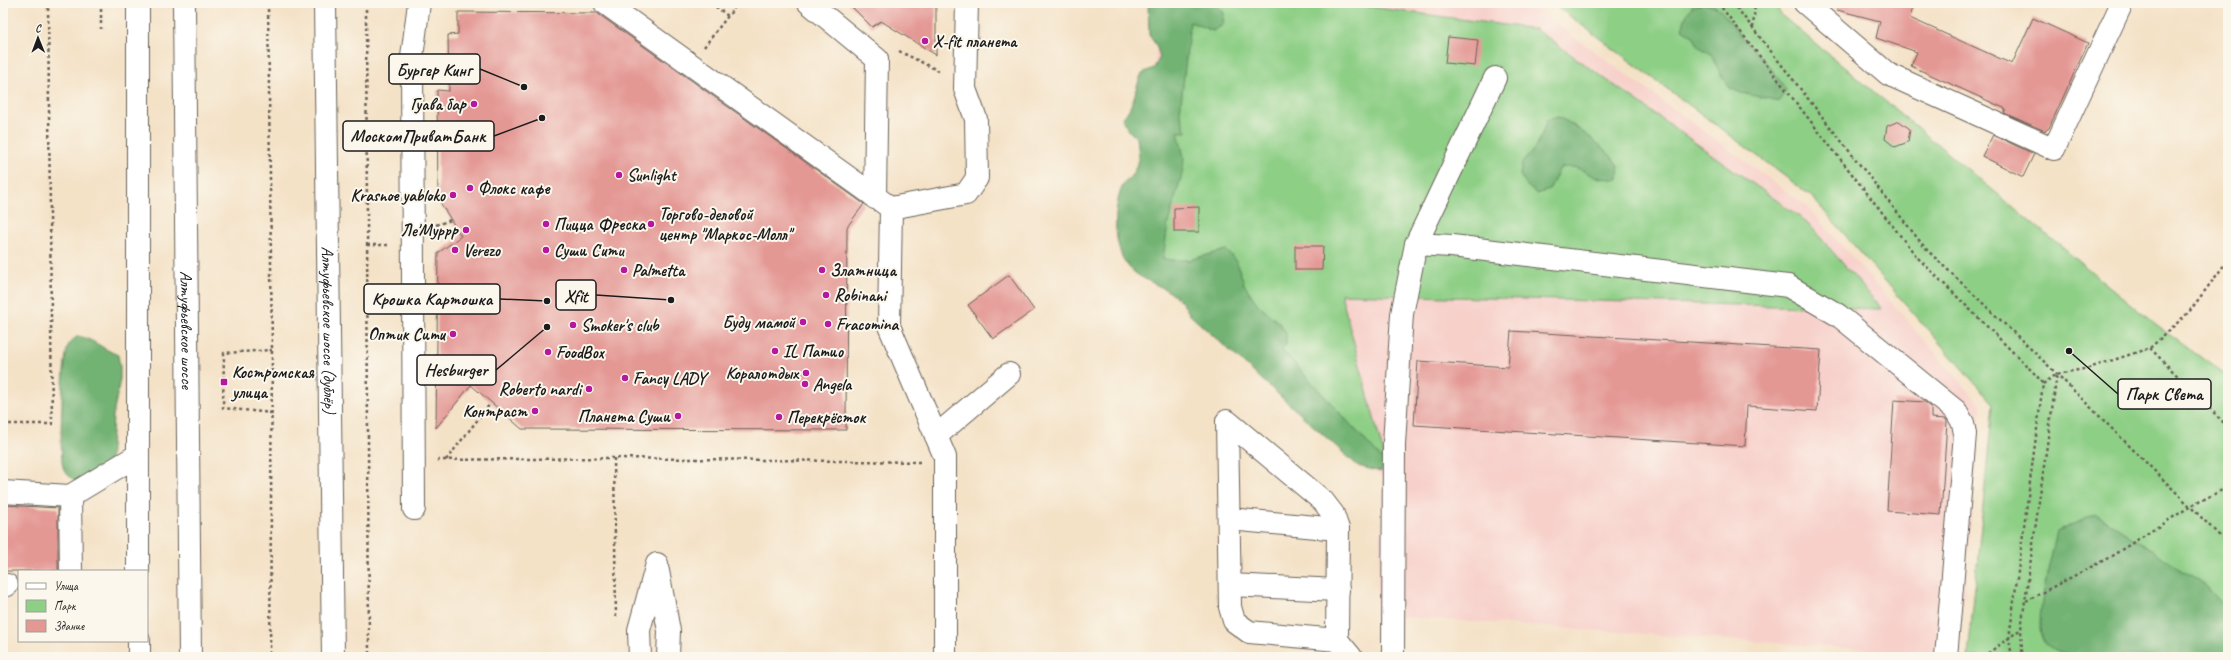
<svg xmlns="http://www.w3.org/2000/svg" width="2231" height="660" font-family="Caveat,sans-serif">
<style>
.built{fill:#f7d0ca}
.green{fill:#8ecf86;stroke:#557651}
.forest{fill:#72b273;stroke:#476748}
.building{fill:#e49894}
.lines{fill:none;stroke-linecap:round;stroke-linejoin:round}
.minor-casing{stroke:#686158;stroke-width:24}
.major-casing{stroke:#686158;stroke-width:24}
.path{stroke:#686158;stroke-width:2.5;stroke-dasharray:3 3;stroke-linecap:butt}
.minor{stroke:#fff;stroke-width:22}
.major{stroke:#fff;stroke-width:22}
.poi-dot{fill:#b5179e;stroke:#fbf7ec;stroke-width:1.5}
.labels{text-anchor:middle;stroke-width:4;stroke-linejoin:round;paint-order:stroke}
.poi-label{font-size:17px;font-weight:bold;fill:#1c1c1c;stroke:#fbf7ec;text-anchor:start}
.street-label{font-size:17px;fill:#1c1c1c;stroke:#fbf7ec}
.leader{fill:none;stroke:#1c1c1c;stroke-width:1.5}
.callout-dot{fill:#1c1c1c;stroke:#fbf7ec;stroke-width:1.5}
.callout{fill:#fbf7ec;stroke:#1c1c1c;stroke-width:1.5}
.callout-label{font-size:18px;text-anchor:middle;font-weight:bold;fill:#1c1c1c}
</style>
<rect width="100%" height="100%" fill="#fbf7ec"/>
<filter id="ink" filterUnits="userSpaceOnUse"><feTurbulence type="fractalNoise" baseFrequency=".025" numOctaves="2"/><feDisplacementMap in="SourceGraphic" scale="8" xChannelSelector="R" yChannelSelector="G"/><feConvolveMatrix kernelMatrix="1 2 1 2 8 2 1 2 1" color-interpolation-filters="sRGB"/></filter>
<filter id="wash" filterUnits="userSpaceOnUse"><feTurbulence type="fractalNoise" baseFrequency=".012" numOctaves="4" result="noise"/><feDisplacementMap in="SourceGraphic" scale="16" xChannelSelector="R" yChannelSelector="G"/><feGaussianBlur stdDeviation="0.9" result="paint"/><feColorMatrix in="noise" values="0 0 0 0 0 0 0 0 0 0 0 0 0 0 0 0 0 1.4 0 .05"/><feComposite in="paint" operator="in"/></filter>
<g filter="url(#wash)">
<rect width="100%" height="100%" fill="#f4e2c7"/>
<polygon class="built" points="1160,3 1476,3 1539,11 1808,207 1981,405 1959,656 1376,615 1384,479 1137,262"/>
<g class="green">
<polygon points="1172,3 1340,3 1535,29 1807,222 1882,309 1341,294 1386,463 1148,245"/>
<polygon points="1552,3 1775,3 1781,15 2156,325 2228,377 2228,657 1968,657 1993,404 1810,195"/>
</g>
<g class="forest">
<path d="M 1148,3 L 1215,3 L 1224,13 L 1223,25 L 1213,31 L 1190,22 L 1180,113 L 1186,132 L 1178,132 L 1184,157 L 1183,170 L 1168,223 L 1163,260 L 1189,260 L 1226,250 L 1236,260 L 1244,284 L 1258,305 L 1278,322 L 1286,333 L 1286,345 L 1281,349 L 1386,463 L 1381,472 L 1358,466 L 1190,315 C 1186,308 1182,301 1175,296 C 1160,283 1136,280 1125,262 C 1113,243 1113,205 1123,185 C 1125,182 1129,179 1131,176 C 1140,164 1139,152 1137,138 L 1128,130 L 1122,119 C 1136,103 1134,90 1142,73 L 1154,68 L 1160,57 L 1156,45 L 1149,35 Z"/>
<polygon points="1704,4 1715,6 1724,14 1747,43 1772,69 1786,90 1779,101 1741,93 1730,88 1722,77 1710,53 1699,47 1693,36 1682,29 1686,16 1692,6"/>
<path d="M 1558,117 C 1573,123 1611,151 1618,166 C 1619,170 1618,176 1618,179 C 1611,179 1604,179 1596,177 C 1580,171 1579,164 1560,168 L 1549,190 L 1537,194 L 1527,186 L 1520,175 L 1522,163 L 1538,144 L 1547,120 Z"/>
<path d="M 78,336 C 93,339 103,349 118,355 L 120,367 L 120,379 L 113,416 L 110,464 L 83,486 C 76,481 65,475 63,467 C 59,454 62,354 69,344 C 71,341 75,338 78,336 Z"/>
<path d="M 2096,514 L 2205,585 L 2228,610 L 2228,657 L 2076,657 C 2064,654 2047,651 2042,638 C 2034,620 2052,554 2057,532 Z"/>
</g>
<g id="blocks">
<g class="building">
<polygon points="848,3 936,3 936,55 881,21 872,27"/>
<polygon points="1838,3 1914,3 1910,18 2012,64 2033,18 2088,43 2049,128 2045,131 2004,113 2006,109 1911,66 1917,52 1876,38 1880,21 1837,10"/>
<polygon points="458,12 597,13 864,204 847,227 846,430 522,429 471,385 436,428 438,253 461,236 438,199 437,90 449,91 448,35 458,34"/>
<polygon points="1448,37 1478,40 1475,66 1445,63"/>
<polygon points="1899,121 1910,129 1908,142 1895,147 1885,139 1887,126"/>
<polygon points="1993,135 2034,154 2023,177 1982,156"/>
<polygon points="1199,207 1199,232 1174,232 1174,208"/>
<polygon points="1295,246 1323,246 1322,270 1295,270"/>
<polygon points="1009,275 1034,310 993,339 968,305"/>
<polygon points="1511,331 1821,350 1817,411 1747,406 1745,446 1414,425 1418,361 1508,367"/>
<polygon points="1894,400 1925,402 1931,407 1931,418 1946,419 1947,421 1941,515 1887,511"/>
<polygon points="3,505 58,508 58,571 3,571"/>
</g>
</g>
</g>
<g filter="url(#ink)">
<use href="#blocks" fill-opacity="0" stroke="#686158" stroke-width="1"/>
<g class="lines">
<defs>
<g id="minor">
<polyline points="605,3 891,208 966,194 977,178 976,119 965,89 967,3"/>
<polyline points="809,3 877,59 875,198"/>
<polyline points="1805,3 1888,74 2054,149 2122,3"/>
<polyline points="891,208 889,326 945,457 945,657"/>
<polyline points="1416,244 1452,246 1788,286 1838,315 1956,411 1963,423 1965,434 1946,657"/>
<polyline points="936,436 1009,374"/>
<polyline points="3,492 70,496"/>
<polyline points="414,509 412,57 419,3"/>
<polyline points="1229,519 1338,529"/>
<polyline points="71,571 70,496 138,455"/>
<polyline points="658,571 669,631 668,657"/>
<polyline points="3,585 7,585"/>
<polyline points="1230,585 1338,590"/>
<polyline points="1337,640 1249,632 1234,621 1230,607 1227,421 1323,501 1333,514 1338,529 1337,640 1351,657"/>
<polyline points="640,657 639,630 657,564"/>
<polyline points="1393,657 1394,444 1402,314 1416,244 1495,78"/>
</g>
<g id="major">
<polyline points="138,3 138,571"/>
<path id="s1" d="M 184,3 L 190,657"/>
<path id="s2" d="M 325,3 L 333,657"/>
<polyline points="139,641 139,657"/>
</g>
</defs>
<use href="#minor" class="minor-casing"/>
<use href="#major" class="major-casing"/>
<g class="path">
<polyline points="101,3 101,29"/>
<polyline points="268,3 272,350 270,657"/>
<polyline points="366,3 369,657"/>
<polyline points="711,3 728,16"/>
<polyline points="1718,3 1917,257 2036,375 2043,384 2009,639 2012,657"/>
<polyline points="1733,3 1926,249 2057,374 2228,544"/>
<polyline points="1753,28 1755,3"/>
<polyline points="704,47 738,3"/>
<polyline points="899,51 941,72"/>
<polyline points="436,225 451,220"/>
<polyline points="367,245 390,245"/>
<polyline points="2150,348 2189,312 2228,260"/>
<polyline points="2043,384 2057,374 2089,368 2150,348 2228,427"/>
<polyline points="272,413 223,408 224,353 272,350"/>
<polyline points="3,424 52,424 48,3"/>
<polyline points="614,458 616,619"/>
<polyline points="437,460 614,458 922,462"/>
<polyline points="446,460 490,404"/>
<polyline points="2026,601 2110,557 2191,506 2228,487"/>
<polyline points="1983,657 2021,629"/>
<polyline points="2026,657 2022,651 2021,629 2057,374"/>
</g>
<use href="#minor" class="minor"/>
<use href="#major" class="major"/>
</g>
</g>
<g class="poi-dot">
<circle cx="925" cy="41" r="4"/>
<circle cx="474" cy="104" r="4"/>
<circle cx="619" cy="175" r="4"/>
<circle cx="470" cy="188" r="4"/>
<circle cx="453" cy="195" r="4"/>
<circle cx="546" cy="224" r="4"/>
<circle cx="651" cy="224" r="4"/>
<circle cx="466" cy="230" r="4"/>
<circle cx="455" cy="250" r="4"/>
<circle cx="546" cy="250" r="4"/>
<circle cx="624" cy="270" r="4"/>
<circle cx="822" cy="270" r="4"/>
<circle cx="826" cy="295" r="4"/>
<circle cx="803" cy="322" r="4"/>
<circle cx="828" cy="324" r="4"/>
<circle cx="573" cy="325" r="4"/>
<circle cx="453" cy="334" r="4"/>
<circle cx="775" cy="351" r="4"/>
<circle cx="548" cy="352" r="4"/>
<circle cx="806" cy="373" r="4"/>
<circle cx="625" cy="378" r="4"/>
<rect x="220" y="378" width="8" height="8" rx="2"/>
<circle cx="805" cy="384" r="4"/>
<circle cx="589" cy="389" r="4"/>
<circle cx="535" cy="411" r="4"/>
<circle cx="678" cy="416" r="4"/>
<circle cx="779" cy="417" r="4"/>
</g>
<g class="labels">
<g class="poi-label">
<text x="933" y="47">X-fit планета</text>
<text x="466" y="110" text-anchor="end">Гуава бар</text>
<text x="627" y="181">Sunlight</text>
<text x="478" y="194">Флокс кафе</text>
<text x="445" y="201" text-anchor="end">Krasnoe yabloko</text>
<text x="659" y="220">Торгово-деловой<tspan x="659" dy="20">центр "Маркос-Молл"</tspan></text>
<text x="554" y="230">Пицца Фреска</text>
<text x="458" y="236" text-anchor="end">Ле'Муррр</text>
<text x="463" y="256">Verezo</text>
<text x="554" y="256">Суши Сити</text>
<text x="632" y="276">Palmetta</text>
<text x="830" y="276">Златница</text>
<text x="834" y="301">Robinani</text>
<text x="795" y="328" text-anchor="end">Буду мамой</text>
<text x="836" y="330">Fracomina</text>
<text x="581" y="331">Smoker's club</text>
<text x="445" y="340" text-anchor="end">Оптик Сити</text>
<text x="783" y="357">IL Патио</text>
<text x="556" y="358">FoodBox</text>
<text x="232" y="378">Костромская<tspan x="232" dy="20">улица</tspan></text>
<text x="798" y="379" text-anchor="end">Коралотдых</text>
<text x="633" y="384">Fancy LADY</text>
<text x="813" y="390">Angela</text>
<text x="581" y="395" text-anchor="end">Roberto nardi</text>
<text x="527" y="417" text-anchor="end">Контраст</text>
<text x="670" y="422" text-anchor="end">Планета Суши</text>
<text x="787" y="423">Перекрёсток</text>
</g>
<g class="street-label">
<text dy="6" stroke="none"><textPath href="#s1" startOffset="327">Алтуфьевское шоссе</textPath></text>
<text dy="6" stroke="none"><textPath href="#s2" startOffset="327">Алтуфьевское шоссе (дублёр)</textPath></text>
</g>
</g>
<path class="leader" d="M524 87L480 69M542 118L494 136M671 300L596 295M547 301L500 299M547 327L496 370M2069 351L2118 394"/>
<g class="callout-dot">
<circle cx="524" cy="87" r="4"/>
<circle cx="542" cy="118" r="4"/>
<circle cx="671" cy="300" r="4"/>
<circle cx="547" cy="301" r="4"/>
<circle cx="547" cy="327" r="4"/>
<circle cx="2069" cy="351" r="4"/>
</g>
<g class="callout">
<rect x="389" y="54" width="91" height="30" rx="4"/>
<rect x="343" y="121" width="151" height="30" rx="4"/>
<rect x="556" y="280" width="40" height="30" rx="4"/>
<rect x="364" y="284" width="136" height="30" rx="4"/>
<rect x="417" y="355" width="79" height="30" rx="4"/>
<rect x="2118" y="379" width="93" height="30" rx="4"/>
</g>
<g class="callout-label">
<text x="434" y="76">Бургер Кинг</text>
<text x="418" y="142">МоскомПриватБанк</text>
<text x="576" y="302">Xfit</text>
<text x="432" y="305">Крошка Картошка</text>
<text x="456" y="376">Hesburger</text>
<text x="2164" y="400">Парк Света</text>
</g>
<rect width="2231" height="660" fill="none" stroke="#fbf7ec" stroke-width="16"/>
<rect x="18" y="570" width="130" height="72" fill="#fbf7ec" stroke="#a29f99"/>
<rect x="26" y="583" width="20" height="6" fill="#ffffff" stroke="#a29f99"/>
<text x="54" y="590" font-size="12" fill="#1c1c1c">Улица</text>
<rect x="26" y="600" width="20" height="12" fill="#8ecf86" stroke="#a29f99"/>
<text x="54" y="610" font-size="12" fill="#1c1c1c">Парк</text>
<rect x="26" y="620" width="20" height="12" fill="#e49894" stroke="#a29f99"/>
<text x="54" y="630" font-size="12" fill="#1c1c1c">Здание</text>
<g transform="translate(38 38) rotate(359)" stroke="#fbf7ec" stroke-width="3" paint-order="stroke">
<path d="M0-3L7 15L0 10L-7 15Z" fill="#1c1c1c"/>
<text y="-6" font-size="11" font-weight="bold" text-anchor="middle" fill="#1c1c1c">С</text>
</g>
</svg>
